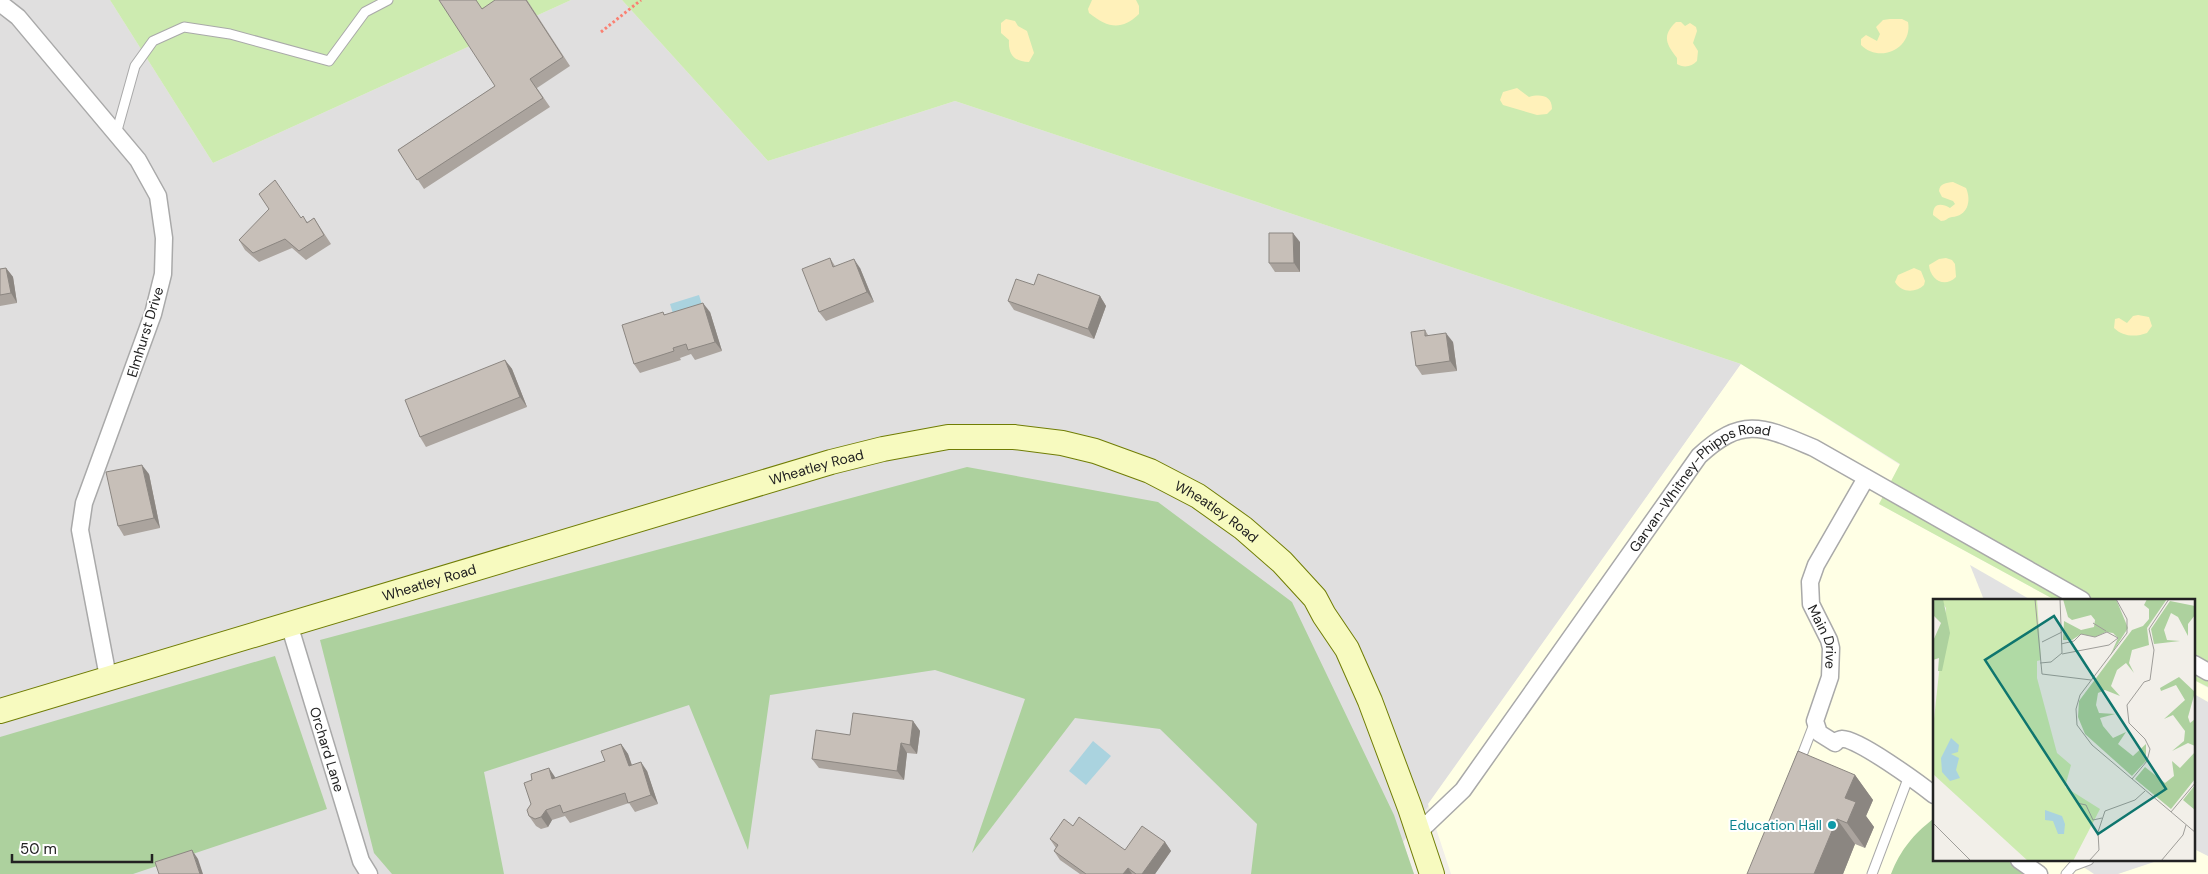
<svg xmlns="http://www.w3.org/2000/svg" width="2208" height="874" font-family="'DM Sans',sans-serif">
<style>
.residential{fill:#e0dfdf}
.education{fill:#ffffe5}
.grass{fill:#cdebb0}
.forest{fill:#add19e}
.sand{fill:#fff1ba}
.parking{fill:#e2e2e2}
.water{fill:#aad3df}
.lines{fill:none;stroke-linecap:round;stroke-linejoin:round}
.service-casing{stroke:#a9a9a9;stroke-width:11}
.minor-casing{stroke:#a9a9a9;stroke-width:19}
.secondary-casing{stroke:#707d05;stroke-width:26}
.path{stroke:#fa8072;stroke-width:3;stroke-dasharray:2.5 2.5;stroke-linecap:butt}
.service{stroke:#fff;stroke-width:9}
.minor{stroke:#fff;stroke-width:16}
.secondary{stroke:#f7fabf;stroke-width:24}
.wall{fill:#aba49e}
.shaded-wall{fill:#8b8681}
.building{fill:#c7bfb8;stroke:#8b8681}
.culture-dot{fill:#0f9aa8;stroke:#fff;stroke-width:2}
.labels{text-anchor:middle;stroke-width:4;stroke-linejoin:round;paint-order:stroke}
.street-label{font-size:14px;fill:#222;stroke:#fff}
.culture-label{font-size:14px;fill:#0d838f;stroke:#fff;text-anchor:end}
.inset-road{fill:none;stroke:#9f9d99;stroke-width:1}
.view{fill:#0f766e;fill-opacity:0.15;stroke:#0f766e;stroke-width:2.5}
.inset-edge{fill:none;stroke:#222;stroke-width:2.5}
</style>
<rect width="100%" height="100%" fill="#f2efe9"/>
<polygon class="residential" points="0,0 110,0 213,163 571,0 622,0 768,161 955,101 1741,364 1403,842 1414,874 0,874"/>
<polygon class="education" points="1741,364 1900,465 1879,504 2055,600 1934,600 1934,860 2194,860 2194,680 2208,688 2208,874 1451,874 1428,804"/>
<g class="grass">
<polygon points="110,0 571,0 213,163"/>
<polygon points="622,0 2208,0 2208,687 2194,680 2194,600 2055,600 1879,504 1900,464 1741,364 955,101 768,161"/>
</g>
<g class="forest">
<polygon points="967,467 1158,502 1292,602 1394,815 1414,874 1251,874 1257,824 1160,729 1075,718 972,853 1025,699 935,670 770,695 748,850 689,705 484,772 504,874 392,874 374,853 320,640"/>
<polygon points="275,656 327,809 133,874 0,874 0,737"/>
<path d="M 1933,819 L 1934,860 L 2007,860 L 2025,874 L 1891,874 C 1901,849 1913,835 1933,819 Z"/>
</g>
<g class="sand">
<path d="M 1092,0 L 1136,0 L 1139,6 L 1139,14 C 1121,31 1108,28 1089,13 L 1088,9 Z"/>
<path d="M 1006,19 L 1015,21 L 1018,26 L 1027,31 L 1034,53 L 1029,62 C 1014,62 1008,54 1009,40 L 1001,33 L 1001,23 Z"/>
<path d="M 1890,19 L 1902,19 L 1908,22 C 1913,48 1880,64 1861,45 L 1861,39 L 1866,35 L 1877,41 L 1880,34 L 1876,27 L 1883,20 Z"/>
<path d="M 1676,22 L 1681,22 L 1685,26 L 1690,23 L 1696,27 L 1697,31 L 1693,43 L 1698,51 L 1697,61 C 1692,67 1683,68 1677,64 L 1677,58 C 1667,45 1661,36 1676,22 Z"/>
<path d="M 1517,88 L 1529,97 C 1540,94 1552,95 1552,109 L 1547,114 L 1537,115 L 1503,105 L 1500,100 L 1503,92 Z"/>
<path d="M 1953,182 L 1966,188 C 1972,202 1967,216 1952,217 C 1946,218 1947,221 1941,221 L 1933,215 C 1933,203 1941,203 1950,208 L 1955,204 L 1953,201 L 1942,197 L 1939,191 C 1940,183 1946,183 1953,182 Z"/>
<path d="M 1946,258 L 1952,260 L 1955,264 L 1956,277 C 1944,289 1930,279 1929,265 L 1939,259 Z"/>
<path d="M 1914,268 L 1921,271 L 1925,281 L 1924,285 C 1916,293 1901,293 1895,282 L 1898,275 Z"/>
<path d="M 2138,315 L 2149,317 L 2152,326 L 2147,333 C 2136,337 2123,337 2114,328 L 2115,319 L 2119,318 L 2127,323 L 2133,316 Z"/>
</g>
<g class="parking">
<polygon points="1970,565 2031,600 1984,600"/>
<polygon points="2194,694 2208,702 2208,856 2194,849"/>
<polygon points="2073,860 2160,860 2118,874 2094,874"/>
</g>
<g class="water">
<polygon points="699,295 704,311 675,320 670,304"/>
<polygon points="1093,741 1111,756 1086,785 1069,771"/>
</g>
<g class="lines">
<defs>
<g id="service">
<polyline points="116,134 135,66 153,41 184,27 230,34 329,61 365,12 388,0"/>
<polyline points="1799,763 1814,724"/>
<polyline points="1872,874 1909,776"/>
<polyline points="2066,874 2073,866 2089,860"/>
</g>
<g id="minor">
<polyline points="0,3 18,17 138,160 158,196 164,238 163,274 153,314 84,503 80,530 108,677"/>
<path id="s1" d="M 1866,478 L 1816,565 L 1810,582 L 1811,604 L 1829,640 L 1831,648 L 1830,677 L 1815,721 L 1819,733 L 1835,743 C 1837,741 1839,739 1842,739 C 1856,737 1920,784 1934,795"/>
<path id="s2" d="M 289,624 L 361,861 L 369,874"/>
<polyline points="2194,664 2208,672"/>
<path id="s3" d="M 1419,832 L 1463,790 L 1699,456 C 1743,415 1764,427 1814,448 L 2082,600"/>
<polyline points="2019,860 2039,874"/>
</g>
<g id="secondary">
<path id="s4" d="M 0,711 L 831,462 L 883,449 L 948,437 L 1014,437 L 1062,443 L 1095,451 L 1150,471 L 1198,496 L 1243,528 L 1282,562 L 1315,598 L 1324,615 L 1347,649 L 1370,701 L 1410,808 L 1432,874"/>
</g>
</defs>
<use href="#service" class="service-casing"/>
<use href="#minor" class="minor-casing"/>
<use href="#secondary" class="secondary-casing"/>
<polyline class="path" points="601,32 641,0"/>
<use href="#service" class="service"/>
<use href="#minor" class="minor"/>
<use href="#secondary" class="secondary"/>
</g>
<g class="wall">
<polygon points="527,0 570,66 537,88 550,107 424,189 398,150 495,86 482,8"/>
<polygon points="301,218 308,222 314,218 331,244 306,260 292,248 259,262 245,250 239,240"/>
<polygon points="1300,242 1300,272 1275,272 1269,263"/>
<polygon points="830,258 835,266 860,268 874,302 826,321 819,312"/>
<polygon points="6,268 13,277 17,303 0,306 0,269"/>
<polygon points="1034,285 1100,296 1106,306 1094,339 1014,310 1008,301"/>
<polygon points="663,312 665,315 710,312 722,351 695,360 691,354 680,358 681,360 640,373 634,364"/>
<polygon points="1425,330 1428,335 1453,342 1457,371 1422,375 1416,366"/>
<polygon points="505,360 512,369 527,407 426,447 420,437"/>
<polygon points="149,474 160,528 124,536 118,526"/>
<polygon points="913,721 920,731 917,754 907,753 904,780 819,768 812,759 850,735"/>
<polygon points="621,744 628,754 632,765 647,771 658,804 635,812 629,803 570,823 565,816 552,820 548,827 541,829 536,826 529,816 556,778 605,761"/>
<polygon points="1855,775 1873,800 1866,816 1874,827 1865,848 1855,844 1843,874 1747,874"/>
<polygon points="1073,826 1125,850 1165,842 1171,851 1155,874 1080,874 1060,860 1054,851 1056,848 1050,839"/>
</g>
<g class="shaded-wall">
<polygon points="1293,233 1300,242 1300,272 1294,263"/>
<polygon points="854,259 860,268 874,302 867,292"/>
<polygon points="6,268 13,277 17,303 11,293"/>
<polygon points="1100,296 1106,306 1094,339 1088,329"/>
<polygon points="703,303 710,312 722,351 715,342"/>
<polygon points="1446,333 1453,342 1457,371 1450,361"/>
<polygon points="505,360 512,369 527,407 520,397"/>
<polygon points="142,465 149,474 160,528 154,518"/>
<polygon points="913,721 920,731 917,754 910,745"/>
<polygon points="901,743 907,753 904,780 897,771"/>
<polygon points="621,744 628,754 635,775 629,766"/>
<polygon points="641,762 647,771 658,804 651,795"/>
<polygon points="549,768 555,777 559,788 552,779"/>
<polygon points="1855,775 1873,800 1866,816 1874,827 1865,848 1847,823 1845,798"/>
<polygon points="546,810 552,820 548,827 541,817"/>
<polygon points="1837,819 1855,844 1843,874 1814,874"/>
<polygon points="1165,842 1171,851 1155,874 1142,874"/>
<polygon points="192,850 198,859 203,874 200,874"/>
<polygon points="1128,868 1132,874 1123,874"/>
</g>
<g class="building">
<polygon points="439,0 476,0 482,9 495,0 526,0 563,57 530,79 543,98 417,180 398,150 495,86"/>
<polygon points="275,180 301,218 303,216 307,223 314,218 324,235 299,251 285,239 253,253 239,240 269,209 259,194"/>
<polygon points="1269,233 1293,233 1294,263 1269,263"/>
<polygon points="830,258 833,267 854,259 867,292 819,312 802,269"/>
<polygon points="6,268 11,293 0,295 0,269"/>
<polygon points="1038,274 1100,296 1088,329 1008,301 1016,279 1034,285"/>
<polygon points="703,303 715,342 688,350 686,344 673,348 674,351 634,364 622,325 663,312 664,315"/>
<polygon points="1425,330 1425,336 1446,333 1450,361 1416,366 1411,332"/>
<polygon points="505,360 520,397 420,437 405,400"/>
<polygon points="142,465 154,518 118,526 106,472"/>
<polygon points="853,713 913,721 910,745 901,743 897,771 812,759 816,730 850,735"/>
<polygon points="621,744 629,766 641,762 651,795 628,803 625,793 563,813 560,805 546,810 541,817 535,819 529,816 527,810 531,804 524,783 532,780 531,774 549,768 552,779 605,761 601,751"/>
<polygon points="1798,751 1855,775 1845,798 1856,802 1847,823 1837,819 1814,874 1747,874"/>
<polygon points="1079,817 1125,850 1142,826 1165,842 1142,874 1136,874 1128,868 1123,874 1086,874 1054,851 1058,845 1050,839 1064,819 1073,826"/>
<polygon points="192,850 200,874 159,874 155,862"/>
</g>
<circle class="culture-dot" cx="1832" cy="825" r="5"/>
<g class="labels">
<g class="street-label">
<text transform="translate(145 332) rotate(-73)" y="5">Elmhurst Drive</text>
<text dy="5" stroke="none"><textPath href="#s4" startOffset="852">Wheatley Road</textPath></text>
<text dy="5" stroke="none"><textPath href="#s3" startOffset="452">Garvan-Whitney-Phipps Road</textPath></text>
<text dy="5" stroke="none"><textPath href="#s4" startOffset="1272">Wheatley Road</textPath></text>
<text dy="5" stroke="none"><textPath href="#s4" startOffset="448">Wheatley Road</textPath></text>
<text dy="5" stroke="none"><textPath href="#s1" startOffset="176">Main Drive</textPath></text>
<text dy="5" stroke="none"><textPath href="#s2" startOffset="131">Orchard Lane</textPath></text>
</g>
<g class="culture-label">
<text x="1822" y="830">Education Hall</text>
</g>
</g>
<g transform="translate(1933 599)">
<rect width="262" height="262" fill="#f2efe9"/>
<path d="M 7,0 L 104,0 L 108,61 L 104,62 L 104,79 L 124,154 L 138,166 L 132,188 L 167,210 L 140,262 L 95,262 L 0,175 L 0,129 L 13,9 Z" fill="#cdebb0"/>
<path d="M 0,0 L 10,0 L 17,34 L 9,72 L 5,72 L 6,59 L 0,61 L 0,42 L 8,24 L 0,16 ZM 130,0 L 183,0 L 195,29 L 177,57 L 185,39 L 180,34 L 173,33 L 162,38 L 148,35 L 139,41 L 130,41 L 131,22 L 148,31 L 161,28 L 162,21 L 158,16 L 139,21 L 135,18 ZM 214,0 L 234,0 L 214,29 L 216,46 L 199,51 L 196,64 L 201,74 L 193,64 L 184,71 L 178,87 L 187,97 L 172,91 L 165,94 L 163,106 L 166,114 L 182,115 L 167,119 L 170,127 L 180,139 L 193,133 L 185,145 L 200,157 L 213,145 L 213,162 L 199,177 L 152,135 L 145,118 L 146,102 L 199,31 L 210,27 L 216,20 L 216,10 L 211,6 ZM 237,2 L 262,7 L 262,16 L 255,25 L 255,37 L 245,18 L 238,14 L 231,31 L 234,41 L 247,42 L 221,45 L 218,30 ZM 246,78 L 262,93 L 255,118 L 257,124 L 262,120 L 262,147 L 255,144 L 239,152 L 251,142 L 252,132 L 240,116 L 231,120 L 252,101 L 243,86 L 228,92 L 227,89 ZM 262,153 L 262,180 L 238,210 L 202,180 L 212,168 L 232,184 L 241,177 L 239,162 L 247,169 ZM 262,186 L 262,211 L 250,201 Z" fill="#add19e"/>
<path d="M 18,139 L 26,146 L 25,153 L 18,155 L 26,159 L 23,171 L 27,179 L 17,182 L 9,173 L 8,159 ZM 112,211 L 129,217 L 132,225 L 131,235 L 125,235 L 120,222 L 112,221 Z" fill="#aad3df"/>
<path class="inset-road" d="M 102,0 L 109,75 L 158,81M 183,0 L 194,20 L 194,34 L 147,96 L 143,110 L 144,126 L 159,146 L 263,234M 160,24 L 173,32M 109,43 L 129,33M 128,45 L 141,42 L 148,35 L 162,38 L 174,33 L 185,39 L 176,46 L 129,55M 107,64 L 118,63 L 129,54 L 127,0M 199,180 L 214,162 L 217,150 L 212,140 L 196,124 L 194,106 L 211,83 L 217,81 L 221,51 L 216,30 L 236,0M 144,204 L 153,206 L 160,221 L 169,219M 238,213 L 263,183M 0,224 L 38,262M 156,262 L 166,251 L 165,233 L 172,212 L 202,201 L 212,192M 228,262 L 250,236 L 253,226"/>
<path class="view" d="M 121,17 L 233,190 L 165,235 L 52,61 Z"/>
<rect width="262" height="262" class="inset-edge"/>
</g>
<path d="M12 854v8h140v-8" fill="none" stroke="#222222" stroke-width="2.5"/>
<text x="20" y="854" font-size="15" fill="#222222" stroke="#ffffff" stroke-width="4" paint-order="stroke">50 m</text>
</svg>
